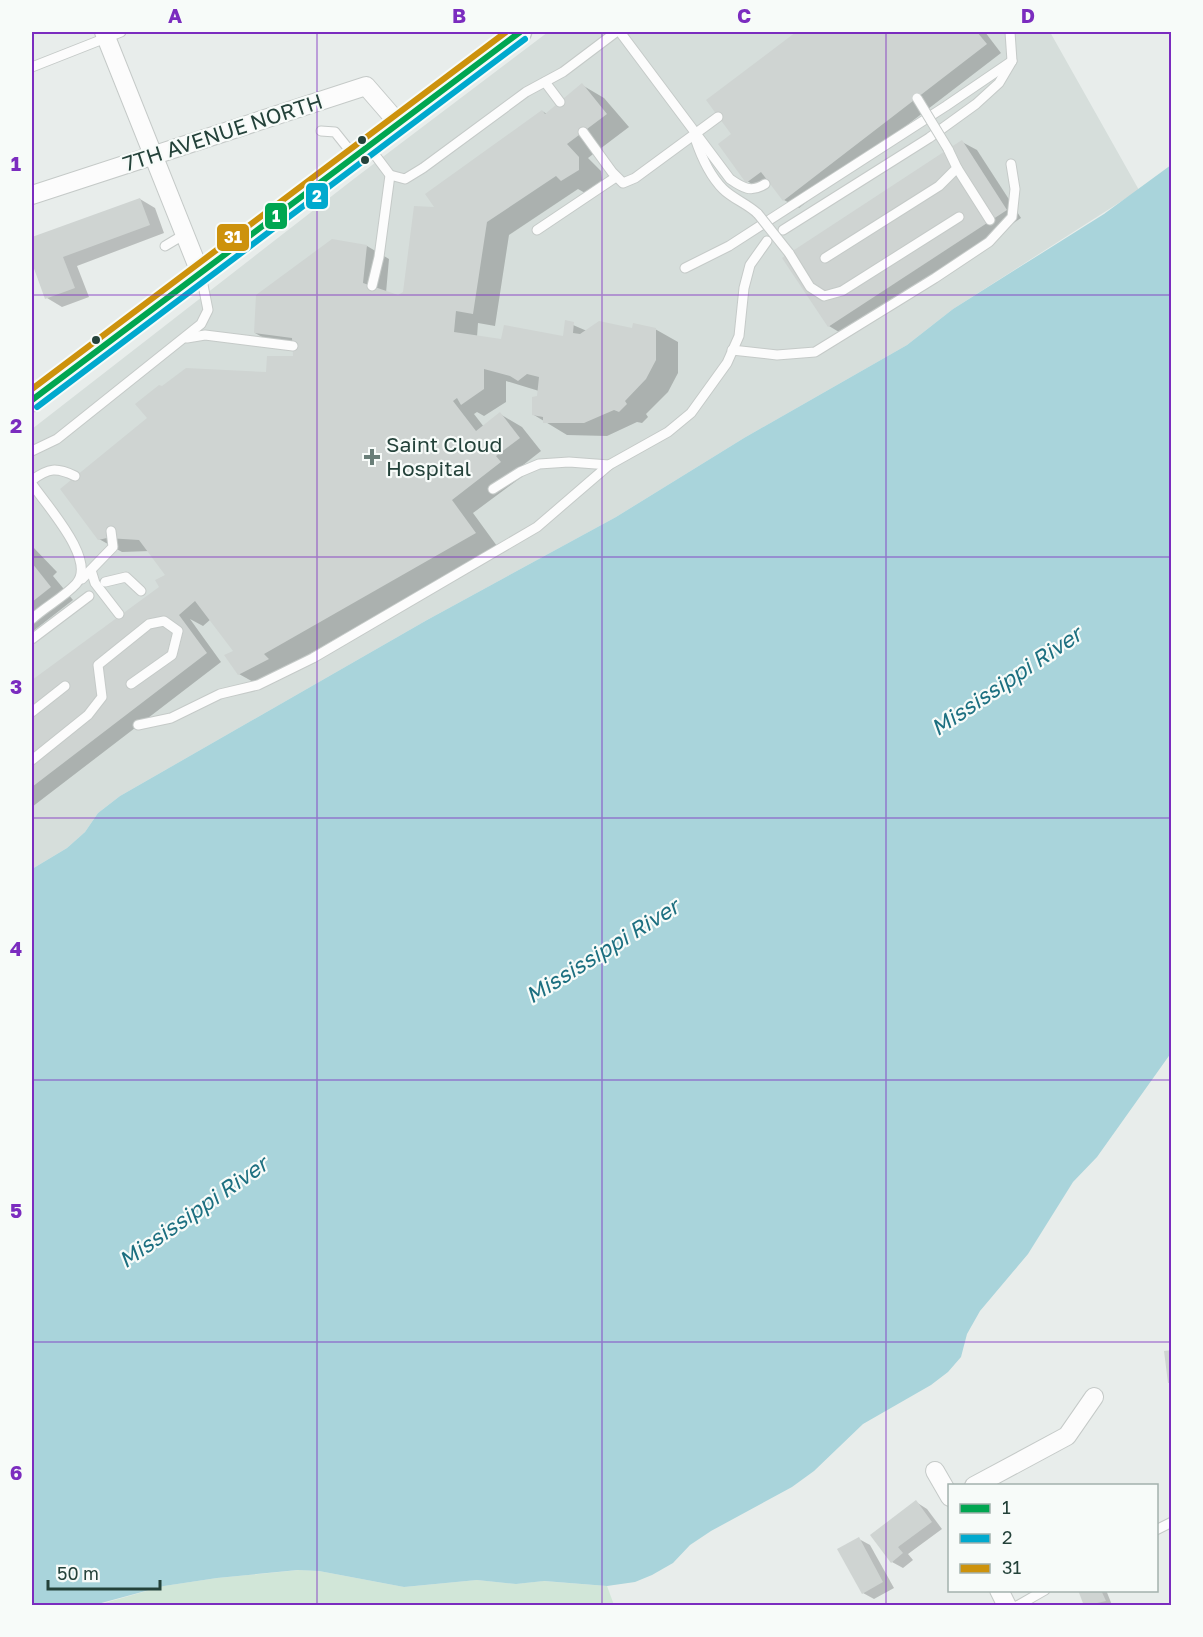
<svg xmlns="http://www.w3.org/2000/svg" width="1203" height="1637" font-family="'Golos Text',sans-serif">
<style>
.built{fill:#d6dedb}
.green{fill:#d1e6d8}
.water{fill:#a9d4db}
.shadow{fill:#0003}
.building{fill:#cfd4d2}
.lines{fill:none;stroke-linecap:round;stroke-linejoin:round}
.service-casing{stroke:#c5cac8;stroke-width:11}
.minor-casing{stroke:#c5cac8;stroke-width:20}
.tertiary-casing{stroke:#c5cac8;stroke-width:25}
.service{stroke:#fcfcfc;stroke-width:9}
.minor{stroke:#fcfcfc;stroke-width:18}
.tertiary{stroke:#fcfcfc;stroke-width:22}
.service-bridge-casing{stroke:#c5cac8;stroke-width:11;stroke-linecap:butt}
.service-bridge{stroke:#fcfcfc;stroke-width:9}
.bus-1-casing{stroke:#f7fbf9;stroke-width:10}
.bus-2-casing{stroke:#f7fbf9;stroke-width:10}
.bus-3-casing{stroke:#f7fbf9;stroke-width:10}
.bus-1{stroke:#00a651;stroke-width:6}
.bus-2{stroke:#00a9ce;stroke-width:6}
.bus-3{stroke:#cd920c;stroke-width:6}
.grid{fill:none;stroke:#7b2cbf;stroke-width:1.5;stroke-opacity:0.55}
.bus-dot{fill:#24423a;stroke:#f7fbf9;stroke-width:2}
.poi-dot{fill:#697e78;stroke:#f7fbf9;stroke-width:2}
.labels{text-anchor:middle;stroke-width:4.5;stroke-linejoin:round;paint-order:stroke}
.street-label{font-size:21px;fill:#24423a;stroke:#f7fbf9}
.poi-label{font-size:21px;fill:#24423a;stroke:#f7fbf9;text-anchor:start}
.water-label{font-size:22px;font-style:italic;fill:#1c6f80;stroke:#f7fbf9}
.line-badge{stroke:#f7fbf9;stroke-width:2}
.badge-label{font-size:16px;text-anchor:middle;font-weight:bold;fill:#fff}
.neatline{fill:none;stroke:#7b2cbf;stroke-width:2}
.grid-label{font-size:20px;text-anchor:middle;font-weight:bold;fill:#7b2cbf}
</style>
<rect width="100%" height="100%" fill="#e8edeb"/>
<polygon class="built" points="548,32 1050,32 1139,190 953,309 907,345 744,438 616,517 427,620 120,796 98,813 85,832 67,848 32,869 32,429 355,178"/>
<polygon class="green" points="299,1570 319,1571 404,1587 477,1580 516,1584 543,1581 607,1586 614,1605 94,1606 164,1586 217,1578"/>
<polygon class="water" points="1171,165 1171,1053 1097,1157 1073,1182 1028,1254 980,1311 967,1334 961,1357 948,1372 931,1385 863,1424 814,1471 792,1487 711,1531 690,1545 673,1563 652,1575 635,1582 607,1586 544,1581 516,1584 477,1580 404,1587 319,1571 298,1570 217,1578 164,1586 94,1605 32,1605 32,869 67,848 85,832 98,813 120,796 427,620 616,517 744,438 907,345 953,309 1104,214"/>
<g class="shadow">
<polygon points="798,32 985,32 1001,53 799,208 784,200 772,183 762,190 747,181 733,134 708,101"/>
<polygon points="582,85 604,98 629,127 588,158 601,171 602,183 585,193 578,189 509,235 495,326 478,323 477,337 502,341 564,338 566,322 587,331 655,329 678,342 678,373 668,392 646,414 648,417 642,423 637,422 607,436 567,435 534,415 539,391 506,381 506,402 484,416 477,412 474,414 484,427 500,414 522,427 541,451 518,469 523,476 473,513 497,546 285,668 262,687 239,674 235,651 211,619 203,626 190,619 221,662 32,807 32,682 159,589 168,576 150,551 122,552 99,539 267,373 295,357 294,347 278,346 255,333 367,246 389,259 386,293 398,297 404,293 436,209 542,111 547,114"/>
<polygon points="962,142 977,150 1021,218 844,335 829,326"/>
<polygon points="140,199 155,208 164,233 77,266 89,297 62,307 47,298 32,258 32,238"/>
<polygon points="32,546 57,572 53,576 73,600 32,632"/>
<polygon points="916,1502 927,1509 942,1529 908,1554 913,1560 903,1568 892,1562"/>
<polygon points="859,1539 870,1545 894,1588 874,1599 863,1593"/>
<polygon points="1083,1590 1106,1590 1112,1605 1086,1606"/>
</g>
<g class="building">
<polygon points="796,32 977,32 987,44 783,201 761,172 746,183 718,144 731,134 706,100"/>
<polygon points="582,83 607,114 567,144 579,157 579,170 561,181 556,176 487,222 473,314 456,311 454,332 501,339 504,325 563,336 565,320 574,322 573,333 580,334 599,321 632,328 633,323 656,328 656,360 646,379 625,401 627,404 619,412 614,410 584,423 543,423 543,417 532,415 532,397 537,396 539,377 527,374 518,381 510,376 484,369 484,389 461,405 457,398 453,401 476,431 500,412 520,438 496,456 501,462 452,500 476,533 264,654 269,659 238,675 224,655 233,651 195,601 179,615 207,653 32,787 32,680 159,587 155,580 165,575 139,540 107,538 98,540 60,489 147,418 135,404 159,385 162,386 186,368 266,372 267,356 293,356 292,338 254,333 256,295 332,239 367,245 363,283 398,295 403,292 414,206 434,207 425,194 542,110 545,114"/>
<polygon points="962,140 1007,210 828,327 782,258"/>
<polygon points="140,198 150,225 63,257 75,288 45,299 32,263 32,237"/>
<polygon points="32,563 51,587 32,602"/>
<polygon points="1172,1350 1172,1383 1168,1383 1164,1351"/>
<polygon points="916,1500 932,1522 898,1547 903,1553 891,1563 870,1535"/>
<polygon points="859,1537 883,1582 862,1594 837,1549"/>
<polygon points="1078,1590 1101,1590 1106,1601 1084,1606"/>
</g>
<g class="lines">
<defs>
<g id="service">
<path d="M 620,32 L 730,179 C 743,188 751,193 765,184"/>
<polyline points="32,67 121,32"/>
<polyline points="545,82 560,102"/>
<polyline points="321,131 335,132 355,157"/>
<polyline points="583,132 612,172 623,183 635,178 718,117"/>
<path d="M 695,138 C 701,156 709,175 723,189 C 733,199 748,204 758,214"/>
<polyline points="369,147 390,175 379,257 372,286"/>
<polyline points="957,168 990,220"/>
<polyline points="390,175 405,179 423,168 526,92 563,72 616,32"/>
<polyline points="537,230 616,177"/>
<polyline points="783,230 929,138 976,104 999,83 1012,61 1010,32"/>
<polyline points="165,246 185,234"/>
<polyline points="789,253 810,287 824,296 842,291 959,217"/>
<polyline points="825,258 939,186 957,168 948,149"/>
<polyline points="685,268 729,246 946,106 1012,61"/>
<polyline points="187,338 205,335 293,346"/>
<polyline points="732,350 777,355 815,352 935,278 989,242 1012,217 1015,189 1011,164"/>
<polyline points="32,451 57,439 201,324 208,310 201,275"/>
<path d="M 32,480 C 49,468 56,467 75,476"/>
<path d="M 32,484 C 46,505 98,561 76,584 C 64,597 45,607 32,619"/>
<polyline points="493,489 520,472 539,464 569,462 609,465 668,432 691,413 727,363 739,336 744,288 750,265 767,241"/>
<polyline points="91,570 95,583 119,614"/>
<polyline points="82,579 113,547 111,531"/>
<polyline points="105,582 126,577 141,591"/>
<polyline points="32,639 89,596"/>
<polyline points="32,712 65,686"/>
<polyline points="138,725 171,718 220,694 258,685 313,658 537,527 609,465"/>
<polyline points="32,760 88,715 102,697 98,665 149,624 164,621 178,631 172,655 131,684"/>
<polyline points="1156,1530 1172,1522"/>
<polyline points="1017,1606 1045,1590"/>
</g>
<g id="minor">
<polyline points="104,32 201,275"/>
<polyline points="32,195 366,86 399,124"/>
<polyline points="935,1471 950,1497"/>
<polyline points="974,1486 1067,1436 1094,1397"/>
<polyline points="999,1590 1007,1606"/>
</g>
<polyline id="tertiary" points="32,400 520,32"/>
</defs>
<use href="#service" class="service-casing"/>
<use href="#minor" class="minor-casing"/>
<use href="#tertiary" class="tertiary-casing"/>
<use href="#service" class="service"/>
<use href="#minor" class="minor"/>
<use href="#tertiary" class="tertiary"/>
<defs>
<g id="service-bridge">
<polyline points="917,98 948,149"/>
<polyline points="758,214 789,253"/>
</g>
</defs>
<use href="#service-bridge" class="service-bridge-casing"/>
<use href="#service-bridge" class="service-bridge"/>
<defs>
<polyline id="bus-1" points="32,400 520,32"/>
<polyline id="bus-2" points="37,407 525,39"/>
<polyline id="bus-3" points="32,389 506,32"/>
</defs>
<use href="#bus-1" class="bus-1-casing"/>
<use href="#bus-2" class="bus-2-casing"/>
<use href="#bus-3" class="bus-3-casing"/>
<use href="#bus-1" class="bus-1"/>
<use href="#bus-2" class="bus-2"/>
<use href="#bus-3" class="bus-3"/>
</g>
<path class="grid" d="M 317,32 L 317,1606M 602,32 L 602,1606M 886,32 L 886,1606M 32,295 L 1172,295M 32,557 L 1172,557M 32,818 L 1172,818M 32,1080 L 1172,1080M 32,1342 L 1172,1342"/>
<g class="bus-dot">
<circle cx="362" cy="140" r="5"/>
<circle cx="365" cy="160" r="5"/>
<circle cx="96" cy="340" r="5"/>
</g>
<path class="poi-dot" d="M369 448h6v6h6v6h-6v6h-6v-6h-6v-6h6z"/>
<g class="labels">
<g class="street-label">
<text transform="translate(223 133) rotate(-18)" y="7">7TH AVENUE NORTH</text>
</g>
<g class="poi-label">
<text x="386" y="452">Saint Cloud<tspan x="386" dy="24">Hospital</tspan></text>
</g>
<g class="water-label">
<text transform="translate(1006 681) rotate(-34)" y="8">Mississippi River</text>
<text transform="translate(602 951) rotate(-32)" y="8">Mississippi River</text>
<text transform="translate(193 1212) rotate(-35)" y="8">Mississippi River</text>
</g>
</g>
<g class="line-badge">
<rect x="305" y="182" width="24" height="28" rx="6" fill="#00a9ce"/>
<rect x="264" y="202" width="24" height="28" rx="6" fill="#00a651"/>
<rect x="216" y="223" width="34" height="29" rx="6" fill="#cd920c"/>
</g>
<g class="badge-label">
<text x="317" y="202">2</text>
<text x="276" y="222">1</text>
<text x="233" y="243">31</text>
</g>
<rect width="1203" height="1637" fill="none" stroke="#f7fbf9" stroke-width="66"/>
<rect x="948" y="1484" width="210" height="108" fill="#f7fbf9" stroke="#a3b1ad" stroke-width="1.5"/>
<rect x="960" y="1504" width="30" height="9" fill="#00a651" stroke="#a3b1ad" stroke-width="1.5"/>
<text x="1002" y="1514" font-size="18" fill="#24423a">1</text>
<rect x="960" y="1534" width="30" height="9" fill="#00a9ce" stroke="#a3b1ad" stroke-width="1.5"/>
<text x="1002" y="1544" font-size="18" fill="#24423a">2</text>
<rect x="960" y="1564" width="30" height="9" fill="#cd920c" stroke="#a3b1ad" stroke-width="1.5"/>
<text x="1002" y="1574" font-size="18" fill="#24423a">31</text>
<path d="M48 1580v9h112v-9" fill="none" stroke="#24423a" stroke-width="3"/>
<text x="57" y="1580" font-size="18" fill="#24423a" stroke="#f7fbf9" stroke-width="4.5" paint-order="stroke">50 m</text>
<rect x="33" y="33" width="1137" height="1571" class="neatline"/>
<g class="grid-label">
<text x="175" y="23">A</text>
<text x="459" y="23">B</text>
<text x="744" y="23">C</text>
<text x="1028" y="23">D</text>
<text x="16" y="171">1</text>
<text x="16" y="433">2</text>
<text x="16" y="694">3</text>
<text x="16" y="956">4</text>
<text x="16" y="1218">5</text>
<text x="16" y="1480">6</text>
</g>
</svg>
